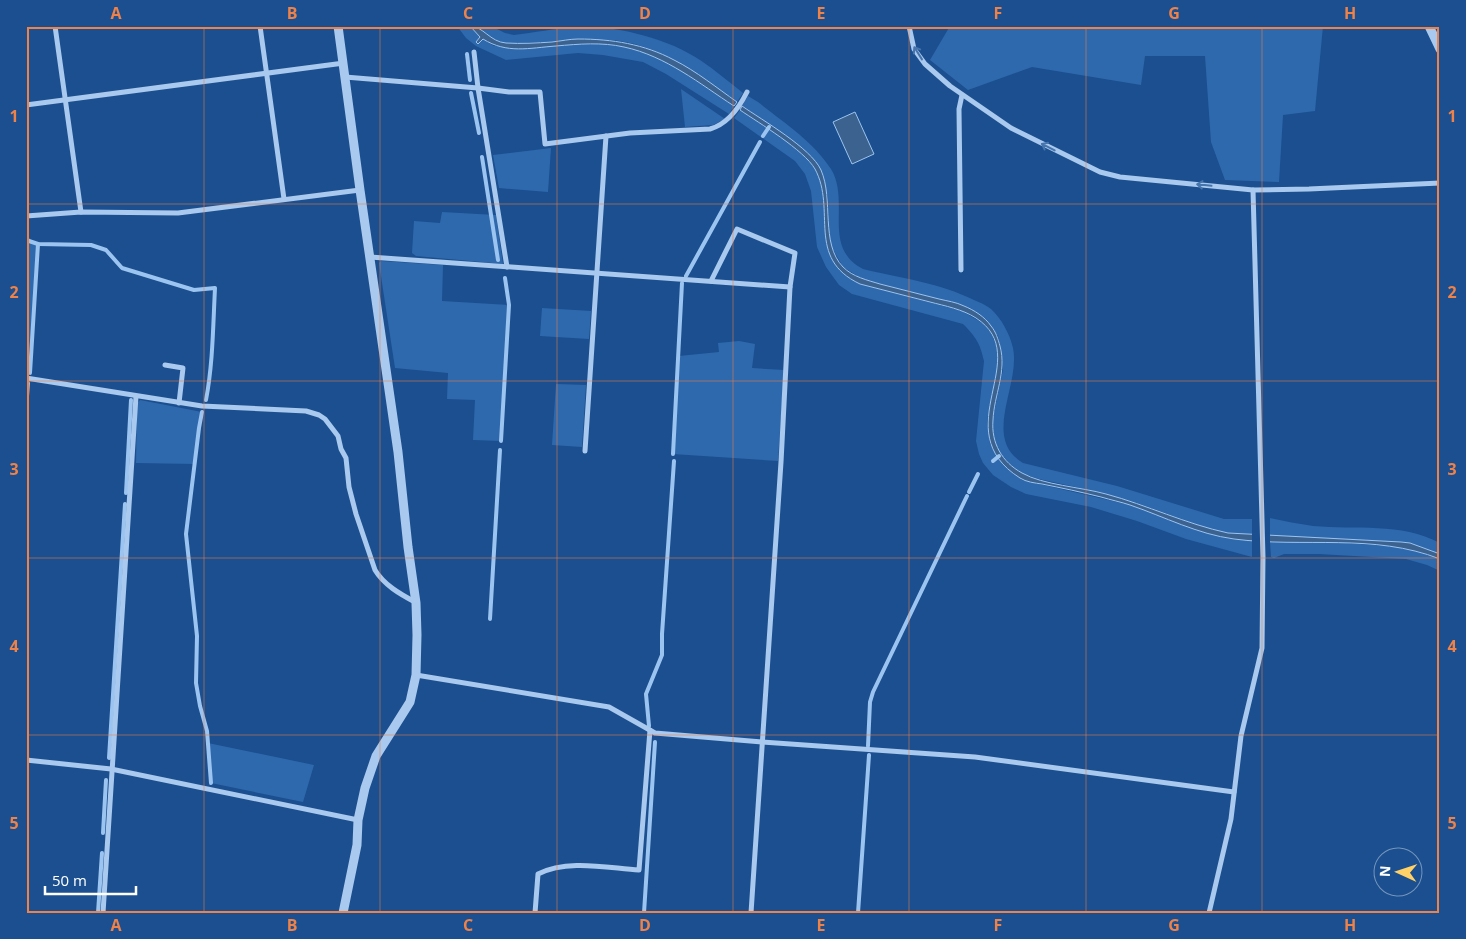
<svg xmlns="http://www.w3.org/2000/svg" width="1466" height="939" font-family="'Open Sans',sans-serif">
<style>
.green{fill:#2e69ad}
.water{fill:#3c6290;stroke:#9cc4f0}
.pier{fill:#1b4f8f}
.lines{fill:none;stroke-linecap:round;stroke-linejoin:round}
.stream{stroke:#9cc4f0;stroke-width:4}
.minor{stroke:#a9c9ee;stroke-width:5}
.tertiary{stroke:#a9c9ee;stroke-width:9}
.oneway{stroke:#4674ac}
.grid{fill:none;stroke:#ee8249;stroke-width:1;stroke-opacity:0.55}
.neatline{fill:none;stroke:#ee8249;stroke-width:2}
.grid-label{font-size:16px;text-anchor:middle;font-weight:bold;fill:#ee8249}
</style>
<rect width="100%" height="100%" fill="#1b4f8f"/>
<g class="green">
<polygon points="457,26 470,26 480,37 494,46 601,44 624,47 645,53 671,64 734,106 729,114 666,74 643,62 603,55 578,53 506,60 476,46 466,38"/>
<path d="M 477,26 L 491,26 L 505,33 L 514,35 C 534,33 555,28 575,27 C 615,25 667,38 700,60 C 715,70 729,82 743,93 L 737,102 C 698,76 656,41 607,40 C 572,39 538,44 503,43 L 494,40 Z"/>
<polygon points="950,26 1323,26 1315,111 1283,115 1279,182 1225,180 1211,142 1205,56 1145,56 1141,85 1032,67 968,90 930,60"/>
<polygon points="681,89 725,119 713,125 685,127"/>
<path d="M 748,96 L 758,102 C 783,122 813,141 831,169 C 851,202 821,247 863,269 C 900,278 940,283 974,300 C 979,302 986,305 991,309 C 1001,318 1010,334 1013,348 C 1021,385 981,438 1023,463 L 1117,486 L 1224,519 L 1252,519 L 1252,535 L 1228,533 L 1209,529 L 1140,504 L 1103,493 L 1039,479 L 1023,474 L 1012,466 L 1002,456 L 996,445 L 992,431 L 993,417 L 1003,370 L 1002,354 L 998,336 L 965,306 L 862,279 L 843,267 L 831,246 L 829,234 L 828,196 L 808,153 L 742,106 Z"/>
<path d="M 740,110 C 759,123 804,150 815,169 C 837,210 805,258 860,284 L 962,311 L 984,324 L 991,333 L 996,345 L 998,356 L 997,372 L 987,421 L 990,444 L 1022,480 L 1130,505 L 1195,530 L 1231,539 L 1252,541 L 1252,557 L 1186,539 L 1137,521 L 1091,507 L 1026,494 L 1011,487 L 993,475 L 983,463 L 979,454 L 976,441 L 984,361 C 980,343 976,337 963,324 L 852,294 L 839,285 L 826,267 L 817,247 L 811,191 L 805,174 L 795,161 L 734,118 Z"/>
<polygon points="551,148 548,192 499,188 493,155"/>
<polygon points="442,212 496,215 503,264 416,256 412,253 414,221 440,223"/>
<polygon points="26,236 38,244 30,373 26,373"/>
<polygon points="381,261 443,265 442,301 509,305 501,441 473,440 475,400 447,399 448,373 395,368 379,263"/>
<polygon points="542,308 591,311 589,339 540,336"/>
<polygon points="739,341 755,344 752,368 784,370 778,461 673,454 679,356 719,352 718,343"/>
<polygon points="556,384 586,385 582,447 552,445"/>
<polygon points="140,400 202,412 195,464 136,463 137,404"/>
<path d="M 1270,518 C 1284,521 1299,524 1313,526 C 1355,530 1401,522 1440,543 L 1440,554 L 1410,543 L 1401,542 L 1270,536 Z"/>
<polygon points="1270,542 1346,543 1402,547 1440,559 1440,571 1427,565 1406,559 1319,554 1284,554 1274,558 1271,557"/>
<polygon points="208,743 314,765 303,802 211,783"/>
</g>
<g class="water">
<path d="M 470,26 C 483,26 490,42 506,43 C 521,44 537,43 552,42 C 561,41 570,39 578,39 C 612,39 644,44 674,60 C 696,71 717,88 737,102 L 734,106 C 700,84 666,56 624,47 C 602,42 579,44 556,46 C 529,48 507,54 483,39 L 478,44 L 476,42 L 480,37 Z"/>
<path d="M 742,106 C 762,120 811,148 821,170 C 834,200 820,243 843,267 C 853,277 867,280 880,284 C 900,289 919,294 939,299 C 947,301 956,302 964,306 C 974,310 985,317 991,326 C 996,332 998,339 1000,346 C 1007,372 994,395 993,420 C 991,443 1002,462 1022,473 C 1043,485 1081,487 1106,494 C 1147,505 1186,524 1228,533 L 1401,542 L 1410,543 L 1440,554 L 1440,559 C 1374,533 1303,548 1234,539 C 1197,534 1165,517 1130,505 C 1121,502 1111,500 1101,497 C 1081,492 1062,488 1042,484 C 1035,483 1026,482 1020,478 C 944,430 1036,357 976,318 C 962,309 945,306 930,302 C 907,296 883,290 860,284 C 805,258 837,210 815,169 C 804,150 759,123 740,110 Z"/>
<polygon points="855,112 874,154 852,164 833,122"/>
</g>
<polygon class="pier" points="1252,533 1270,534 1270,544 1252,544"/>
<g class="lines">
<g class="stream">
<polyline points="467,54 470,80"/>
<polyline points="471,93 479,133"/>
<polyline points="763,136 769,127"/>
<polyline points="482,157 498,260"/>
<path d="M 26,240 L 38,244 L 91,245 L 106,250 L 122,268 L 194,290 L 215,288 C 213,326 213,363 206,400"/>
<polyline points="686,276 760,142"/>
<polyline points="30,373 38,244"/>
<polyline points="26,409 28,383"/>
<polyline points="202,412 199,428 186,534 197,636 196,683 200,706 207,731 211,783"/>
<polyline points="501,441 509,305 505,278"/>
<polyline points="673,454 682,283"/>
<polyline points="993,461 999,456"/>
<polyline points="969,492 978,474"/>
<polyline points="126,493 131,400"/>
<polyline points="490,619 500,450"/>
<polyline points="649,726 646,694 662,655 662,634 674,461"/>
<polyline points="868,746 870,702 873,692 967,496"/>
<polyline points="109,758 125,504"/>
<polyline points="103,833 106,780"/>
<polyline points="98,913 102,853"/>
<polyline points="644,913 655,742"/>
<polyline points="858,913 869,755"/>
</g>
<g class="minor">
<polyline points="55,26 81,212"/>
<polyline points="260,26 284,199"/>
<polyline points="909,26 914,49 925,64 950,86 1011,128 1100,172 1120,177 1253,190 1309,189 1440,183"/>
<polyline points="474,52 478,88 507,267"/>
<path d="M 345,77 L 478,88 L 509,92 L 540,92 L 545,144 L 630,133 L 710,129 C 728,124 739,108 747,92"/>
<polyline points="26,105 344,63"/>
<polyline points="26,216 81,212 178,213 360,190"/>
<polyline points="370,257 790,287"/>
<polyline points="961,270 959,109 962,95"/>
<polyline points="711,281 737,229 795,253 790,287 781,462 751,913"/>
<polyline points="165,365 183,368 179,403"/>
<path d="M 26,378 L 202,406 L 306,411 L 319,415 L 325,419 L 338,436 L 341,449 L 346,458 L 349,487 L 356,514 L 375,570 C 384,585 400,594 415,602"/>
<polyline points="585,451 606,136"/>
<polyline points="416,675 609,707 655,733 762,742 975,757 1234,792"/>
<polyline points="26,760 111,769 358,820"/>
<polyline points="103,913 136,396"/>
<path d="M 535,913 L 538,874 C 568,859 607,868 639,870 L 650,730"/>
<polyline points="1209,913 1231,819 1241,736 1262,648 1263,557 1253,190"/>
</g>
<g class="tertiary">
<polyline points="338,26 360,190 398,452 408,547 416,603 417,635 416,675 410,702 376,756 365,788 358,820 357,845 343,913"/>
<polyline points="1429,26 1440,49"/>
</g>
</g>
<defs><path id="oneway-shaft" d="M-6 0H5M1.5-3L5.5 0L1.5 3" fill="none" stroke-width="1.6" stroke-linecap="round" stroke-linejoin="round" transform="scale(1.25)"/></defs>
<g class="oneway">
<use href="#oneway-shaft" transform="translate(918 53) rotate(-122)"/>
<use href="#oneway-shaft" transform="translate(1048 147) rotate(-153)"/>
<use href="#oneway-shaft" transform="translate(1204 185) rotate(-174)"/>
</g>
<path class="grid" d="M 204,26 L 204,913M 380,26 L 380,913M 557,26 L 557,913M 733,26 L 733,913M 909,26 L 909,913M 1086,26 L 1086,913M 1262,26 L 1262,913M 26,204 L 1440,204M 26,381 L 1440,381M 26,558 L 1440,558M 26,735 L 1440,735"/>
<rect width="1466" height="939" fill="none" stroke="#1b4f8f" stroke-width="55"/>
<g transform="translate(1398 872) rotate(273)"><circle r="24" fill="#1b4f8f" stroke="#7695bc"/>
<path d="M0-4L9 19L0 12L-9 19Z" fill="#ffd166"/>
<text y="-8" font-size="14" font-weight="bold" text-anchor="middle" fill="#ffffff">N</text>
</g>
<path d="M45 886v8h91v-8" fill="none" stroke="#ffffff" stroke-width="2.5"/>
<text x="52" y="886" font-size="15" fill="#ffffff" stroke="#1b4f8f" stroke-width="4" paint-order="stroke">50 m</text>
<rect x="28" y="28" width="1410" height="884" class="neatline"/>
<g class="grid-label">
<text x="116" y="19">A</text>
<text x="292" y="19">B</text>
<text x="468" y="19">C</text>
<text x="645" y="19">D</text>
<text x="821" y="19">E</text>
<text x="998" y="19">F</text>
<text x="1174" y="19">G</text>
<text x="1350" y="19">H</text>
<text x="14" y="122">1</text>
<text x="1452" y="122">1</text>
<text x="14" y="298">2</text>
<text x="1452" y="298">2</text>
<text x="14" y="475">3</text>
<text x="1452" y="475">3</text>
<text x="14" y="652">4</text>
<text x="1452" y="652">4</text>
<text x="14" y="829">5</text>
<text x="1452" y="829">5</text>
<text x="116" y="931">A</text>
<text x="292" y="931">B</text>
<text x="468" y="931">C</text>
<text x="645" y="931">D</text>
<text x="821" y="931">E</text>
<text x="998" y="931">F</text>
<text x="1174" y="931">G</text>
<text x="1350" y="931">H</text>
</g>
</svg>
